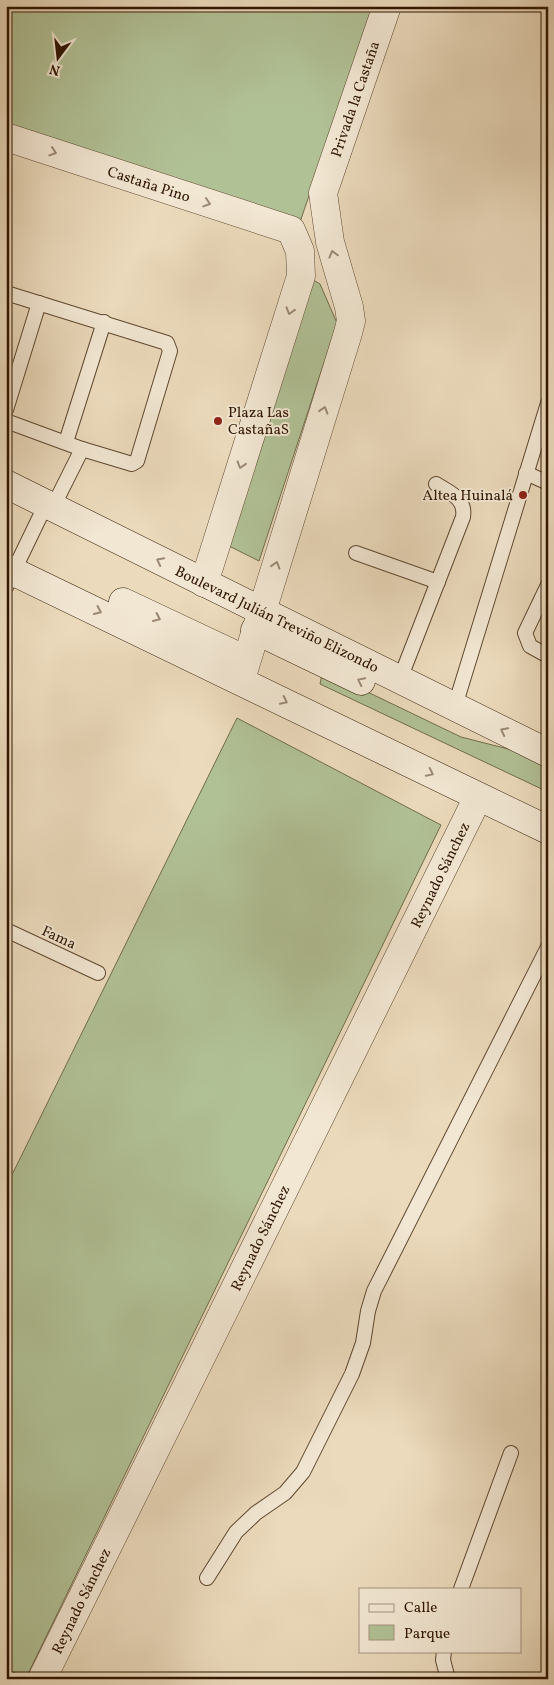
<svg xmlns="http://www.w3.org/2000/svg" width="554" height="1685" font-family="Vollkorn,serif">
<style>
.green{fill:#b1c196;stroke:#706c4b}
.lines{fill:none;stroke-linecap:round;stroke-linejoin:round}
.service-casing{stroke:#5f472f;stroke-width:16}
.minor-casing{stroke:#5f472f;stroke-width:29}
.secondary-casing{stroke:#301600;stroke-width:29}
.service{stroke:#f2e7d3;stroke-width:14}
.minor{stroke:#f2e7d3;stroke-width:28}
.secondary{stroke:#f2e7d3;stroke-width:28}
.oneway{stroke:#9b8974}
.poi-dot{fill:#8f2418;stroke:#f2e7d3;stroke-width:2}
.labels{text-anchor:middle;stroke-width:4;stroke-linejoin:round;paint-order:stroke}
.street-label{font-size:15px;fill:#301600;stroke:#f2e7d3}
.poi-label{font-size:15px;fill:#301600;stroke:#f2e7d3;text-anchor:start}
</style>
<rect width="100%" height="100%" fill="#ebdabc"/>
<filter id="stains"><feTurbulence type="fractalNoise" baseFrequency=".004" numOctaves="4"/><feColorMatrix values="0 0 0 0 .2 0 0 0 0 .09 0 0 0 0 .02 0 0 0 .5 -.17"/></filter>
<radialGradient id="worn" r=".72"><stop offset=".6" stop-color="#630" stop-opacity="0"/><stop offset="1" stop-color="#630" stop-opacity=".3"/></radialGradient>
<g class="green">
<polygon points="6,6 374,6 300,222 6,124"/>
<polygon points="310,278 320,284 337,323 259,561 227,545"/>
<polygon points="326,672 461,737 516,751 548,766 548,792 320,684 322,674"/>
<polygon points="237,718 441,825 26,1678 6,1669 6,1187"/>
</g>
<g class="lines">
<defs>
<g id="service">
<polyline points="6,293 167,343 170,351 137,461 132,464 82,449 6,421"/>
<polyline points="6,410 39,303"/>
<polyline points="66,442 104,322"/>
<polyline points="526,473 548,483"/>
<polyline points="53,507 82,449"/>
<polyline points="356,553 438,582"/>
<polyline points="548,585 525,633 530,646 548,656"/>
<polyline points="6,587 46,504"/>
<path d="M 400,679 L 463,517 C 466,498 450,493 436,484"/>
<polyline points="455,706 548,403"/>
<polyline points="6,930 98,973"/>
<polyline points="207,1578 236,1532 256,1513 285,1493 303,1472 352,1374 363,1343 368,1311 374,1291 548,947"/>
<polyline points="461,1589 511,1453"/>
<polyline points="444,1651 443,1660 448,1679"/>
<polyline points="6,1678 8,1679"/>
</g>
<g id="minor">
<polyline points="6,137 291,230 300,251 301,276 204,583"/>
<polyline points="241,679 348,333 351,321 349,307 330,242 323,193 387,6"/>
<polyline points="42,1679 478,797"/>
</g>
<g id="secondary">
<polyline points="6,484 548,753"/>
<polyline points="6,568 548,830"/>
<polyline points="123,602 246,660"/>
<polyline points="255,630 361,681"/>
</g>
</defs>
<use href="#service" class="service-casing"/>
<use href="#minor" class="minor-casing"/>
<use href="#secondary" class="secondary-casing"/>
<use href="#service" class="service"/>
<use href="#minor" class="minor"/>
<use href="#secondary" class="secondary"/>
</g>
<defs><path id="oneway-chevron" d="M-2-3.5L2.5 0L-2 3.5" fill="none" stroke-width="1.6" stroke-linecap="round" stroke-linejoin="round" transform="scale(1.25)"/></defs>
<g class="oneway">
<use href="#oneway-chevron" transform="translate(53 152) rotate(18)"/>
<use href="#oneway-chevron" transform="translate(207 203) rotate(18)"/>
<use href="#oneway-chevron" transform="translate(333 254) rotate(-105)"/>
<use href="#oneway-chevron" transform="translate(290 311) rotate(107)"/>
<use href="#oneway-chevron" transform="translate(324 410) rotate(-73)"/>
<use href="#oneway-chevron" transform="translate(241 465) rotate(107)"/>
<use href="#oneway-chevron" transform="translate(160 561) rotate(-153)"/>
<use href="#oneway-chevron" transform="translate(276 565) rotate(-73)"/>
<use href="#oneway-chevron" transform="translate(98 611) rotate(25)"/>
<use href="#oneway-chevron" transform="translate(157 618) rotate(25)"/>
<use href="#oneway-chevron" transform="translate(361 681) rotate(-154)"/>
<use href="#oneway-chevron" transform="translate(284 701) rotate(26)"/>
<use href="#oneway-chevron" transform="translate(504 731) rotate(-153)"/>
<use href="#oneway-chevron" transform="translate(430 773) rotate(26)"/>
</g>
<g class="poi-dot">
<circle cx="218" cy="421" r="5"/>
<circle cx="523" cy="495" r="5"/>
</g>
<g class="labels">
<g class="street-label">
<text transform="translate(355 99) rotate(-71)" y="5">Privada la Castaña</text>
<text transform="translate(149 184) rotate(18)" y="5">Castaña Pino</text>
<text transform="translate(277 619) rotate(26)" y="5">Boulevard Julián Treviño Elizondo</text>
<text transform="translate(440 875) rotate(-64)" y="5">Reynado Sánchez</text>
<text transform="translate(59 937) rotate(25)" y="5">Fama</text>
<text transform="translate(260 1238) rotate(-64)" y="5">Reynado Sánchez</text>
<text transform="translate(81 1601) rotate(-64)" y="5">Reynado Sánchez</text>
</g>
<g class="poi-label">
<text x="228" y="417">Plaza Las<tspan x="228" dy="17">CastañaS</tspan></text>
<text x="513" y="500" text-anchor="end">Altea Huinalá</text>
</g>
</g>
<rect width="554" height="1685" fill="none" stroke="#ebdabc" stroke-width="25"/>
<rect x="8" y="8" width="539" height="1670" fill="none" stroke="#301600" stroke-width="2.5"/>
<rect x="12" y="12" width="529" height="1660" fill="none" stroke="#301600"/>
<rect x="359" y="1588" width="162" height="65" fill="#f2e7d3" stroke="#a4937f"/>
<rect x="369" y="1604" width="25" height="8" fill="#f2e7d3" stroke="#a4937f"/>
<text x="404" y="1612" font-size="15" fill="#301600">Calle</text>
<rect x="369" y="1625" width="25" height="15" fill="#b1c196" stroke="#a4937f"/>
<text x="404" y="1638" font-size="15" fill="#301600">Parque</text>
<g transform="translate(58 58) rotate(195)" stroke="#f2e7d3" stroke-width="4" paint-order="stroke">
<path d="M0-4L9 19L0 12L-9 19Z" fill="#301600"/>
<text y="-8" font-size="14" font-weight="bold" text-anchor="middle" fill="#301600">N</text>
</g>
<rect width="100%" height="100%" filter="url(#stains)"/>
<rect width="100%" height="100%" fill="url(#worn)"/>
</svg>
